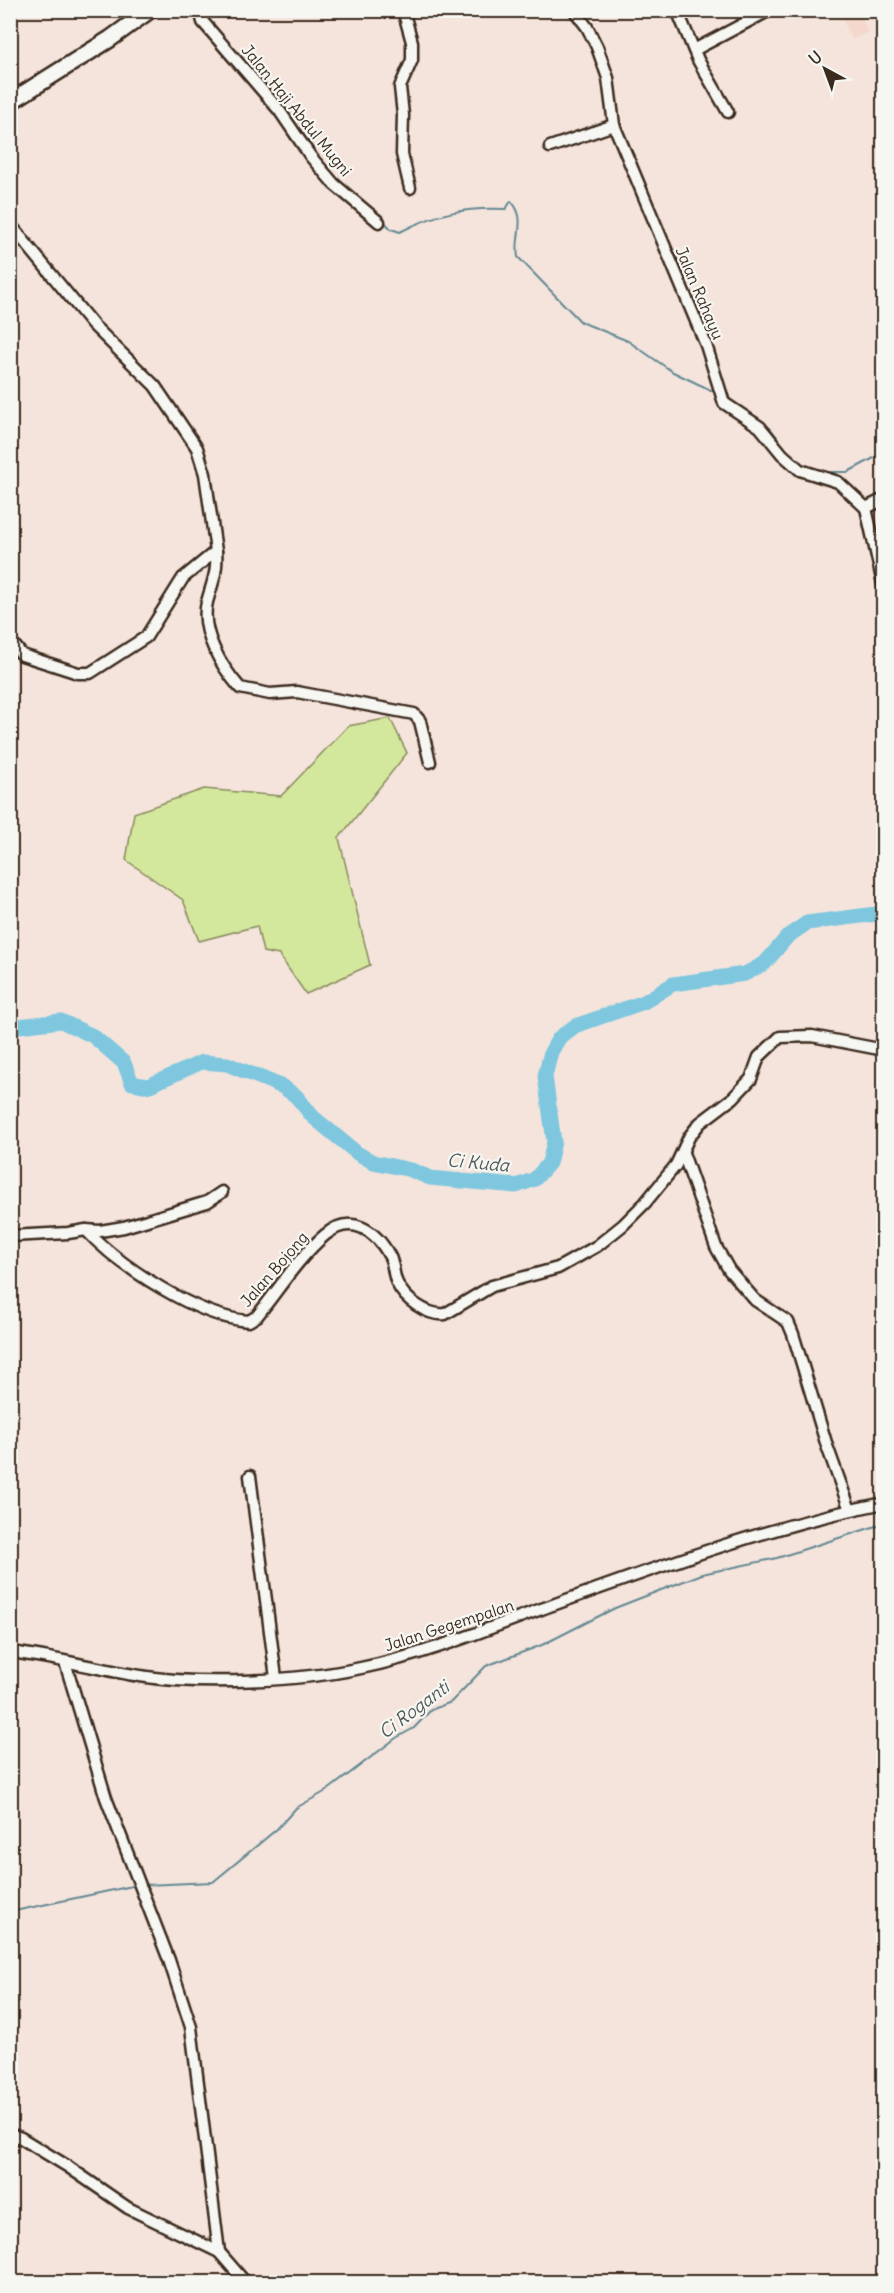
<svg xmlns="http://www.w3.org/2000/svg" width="894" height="2293" font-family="Delius,sans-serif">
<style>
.built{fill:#f4d8cd}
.green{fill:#d4e89d;stroke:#88895e;stroke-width:1.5}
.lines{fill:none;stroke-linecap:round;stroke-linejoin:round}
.stream{stroke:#638892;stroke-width:2}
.river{stroke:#7ec7df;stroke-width:15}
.minor-casing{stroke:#3b2a1e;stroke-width:15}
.highway-casing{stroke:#3b2a1e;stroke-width:20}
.minor{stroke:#f6f6f2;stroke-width:10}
.highway{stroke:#f6f6f2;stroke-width:15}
.labels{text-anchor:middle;stroke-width:4.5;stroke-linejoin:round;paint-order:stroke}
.street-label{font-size:16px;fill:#3b2a1e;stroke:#f6f6f2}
.water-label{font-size:18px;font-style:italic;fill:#4f5958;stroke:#f6f6f2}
</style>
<rect width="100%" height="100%" fill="#f5e4dc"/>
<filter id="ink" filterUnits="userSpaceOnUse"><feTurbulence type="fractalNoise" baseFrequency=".0167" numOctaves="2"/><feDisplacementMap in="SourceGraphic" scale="12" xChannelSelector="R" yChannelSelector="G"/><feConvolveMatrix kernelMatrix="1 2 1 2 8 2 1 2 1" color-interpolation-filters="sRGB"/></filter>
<g filter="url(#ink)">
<polygon class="built" points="839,11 859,11 868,32 852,40"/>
<polygon class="green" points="390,718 407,753 339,838 370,965 306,994 279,955 263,952 257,926 199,941 183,900 126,860 134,813 204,789 281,796 348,726"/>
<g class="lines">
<g class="stream">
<polyline points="207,17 216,29"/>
<polyline points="233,50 259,76 286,111"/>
<polyline points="344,186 379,215"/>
<path d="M 382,219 L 391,229 L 400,232 C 436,213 465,207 506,209 L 511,201 C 528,219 514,236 518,257 L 581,322 L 628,341 L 673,372 L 717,393"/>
<polyline points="754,417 771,429 789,454"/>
<polyline points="824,472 848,472 874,458"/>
<polyline points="145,1885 213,1882 277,1829 296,1808 328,1790 396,1738 414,1728 431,1710 451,1702 486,1666 542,1645 615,1608 702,1574 777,1558 876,1526 884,1527"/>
<polyline points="10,1912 137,1885"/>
</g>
<polyline class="river" points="10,1024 19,1026 61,1021 93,1036 124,1063 132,1083 148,1086 202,1062 227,1064 283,1087 296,1096 313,1117 357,1153 373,1162 411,1170 430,1178 516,1186 535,1179 549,1163 554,1142 545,1076 551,1052 559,1038 575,1026 644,1002 673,984 745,974 765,963 788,936 807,923 884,913"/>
<defs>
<g id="minor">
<polyline points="200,10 203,22 279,110 311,157 334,184 379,222"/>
<polyline points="403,10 412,42 412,60 400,87 403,115 402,154 410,188"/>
<polyline points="574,10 587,27 597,47 608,78 614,125 706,345 724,403 760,427 782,454 800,470 838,482 866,508 884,499"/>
<polyline points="677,10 698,60 728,112"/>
<polyline points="694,50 770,10"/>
<polyline points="550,147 614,125"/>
<polyline points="10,224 93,325 155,386 197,448 205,474 216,551 183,578 146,637 90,673 78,673 22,655 10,640"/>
<polyline points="866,508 884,588"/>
<path d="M 216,551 C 218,571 212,584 207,602 C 200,632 221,666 240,688 L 270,694 L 297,692 L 414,714 L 420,721 L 430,762"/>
<polyline points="683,1153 716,1247 729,1270 755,1300 788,1322 793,1334 827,1446 850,1510"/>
<path d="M 86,1230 C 119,1266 199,1318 249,1321 L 257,1316 C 279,1289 298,1258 325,1235 C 351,1213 376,1230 390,1257 C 394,1265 393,1275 397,1283 C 404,1299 427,1316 445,1314 L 492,1286 L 558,1268 L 597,1246 L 623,1225 L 645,1203 L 676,1165 L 689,1137 L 700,1123 L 733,1098 L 751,1079 L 759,1057 L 780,1037 L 812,1036 L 884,1050"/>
<polyline points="10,1236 68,1233 86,1230 100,1231 124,1227 207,1202 222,1192"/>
<polyline points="250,1476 276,1678"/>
<path d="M 10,1652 C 54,1657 96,1669 140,1676 C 200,1686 301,1681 361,1668 C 420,1656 477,1633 533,1612 C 648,1571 763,1527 884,1503"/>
<polyline points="65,1662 106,1798 169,1960 191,2027 219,2252"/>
<polyline points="10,2134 21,2138 67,2166 128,2208 219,2252 245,2282"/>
</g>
<polyline id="highway" points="10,102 110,39 150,10"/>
</defs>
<use href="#minor" class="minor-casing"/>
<use href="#highway" class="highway-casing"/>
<use href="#minor" class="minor"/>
<use href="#highway" class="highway"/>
</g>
</g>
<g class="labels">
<g class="street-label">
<text transform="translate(297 110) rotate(51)" y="6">Jalan Haji Abdul Mugni</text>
<text transform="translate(700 293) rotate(67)" y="6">Jalan Rahayu</text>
<text transform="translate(274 1269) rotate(-49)" y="6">Jalan Bojong</text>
<text transform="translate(449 1625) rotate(-18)" y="6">Jalan Gegempalan</text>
</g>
<g class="water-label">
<text transform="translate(478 1163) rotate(5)" y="6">Ci Kuda</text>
<text transform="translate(414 1710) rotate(-37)" y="6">Ci Roganti</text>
</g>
</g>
<rect width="894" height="2293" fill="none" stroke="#f6f6f2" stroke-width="36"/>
<rect x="18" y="18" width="858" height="2257" fill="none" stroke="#3b2a1e" stroke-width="2" filter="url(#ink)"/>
<g transform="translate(825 69) rotate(319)" stroke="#f6f6f2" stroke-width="4.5" paint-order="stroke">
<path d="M0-4.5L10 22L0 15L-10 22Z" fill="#3b2a1e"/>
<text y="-9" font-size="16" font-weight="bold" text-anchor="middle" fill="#3b2a1e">U</text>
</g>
</svg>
